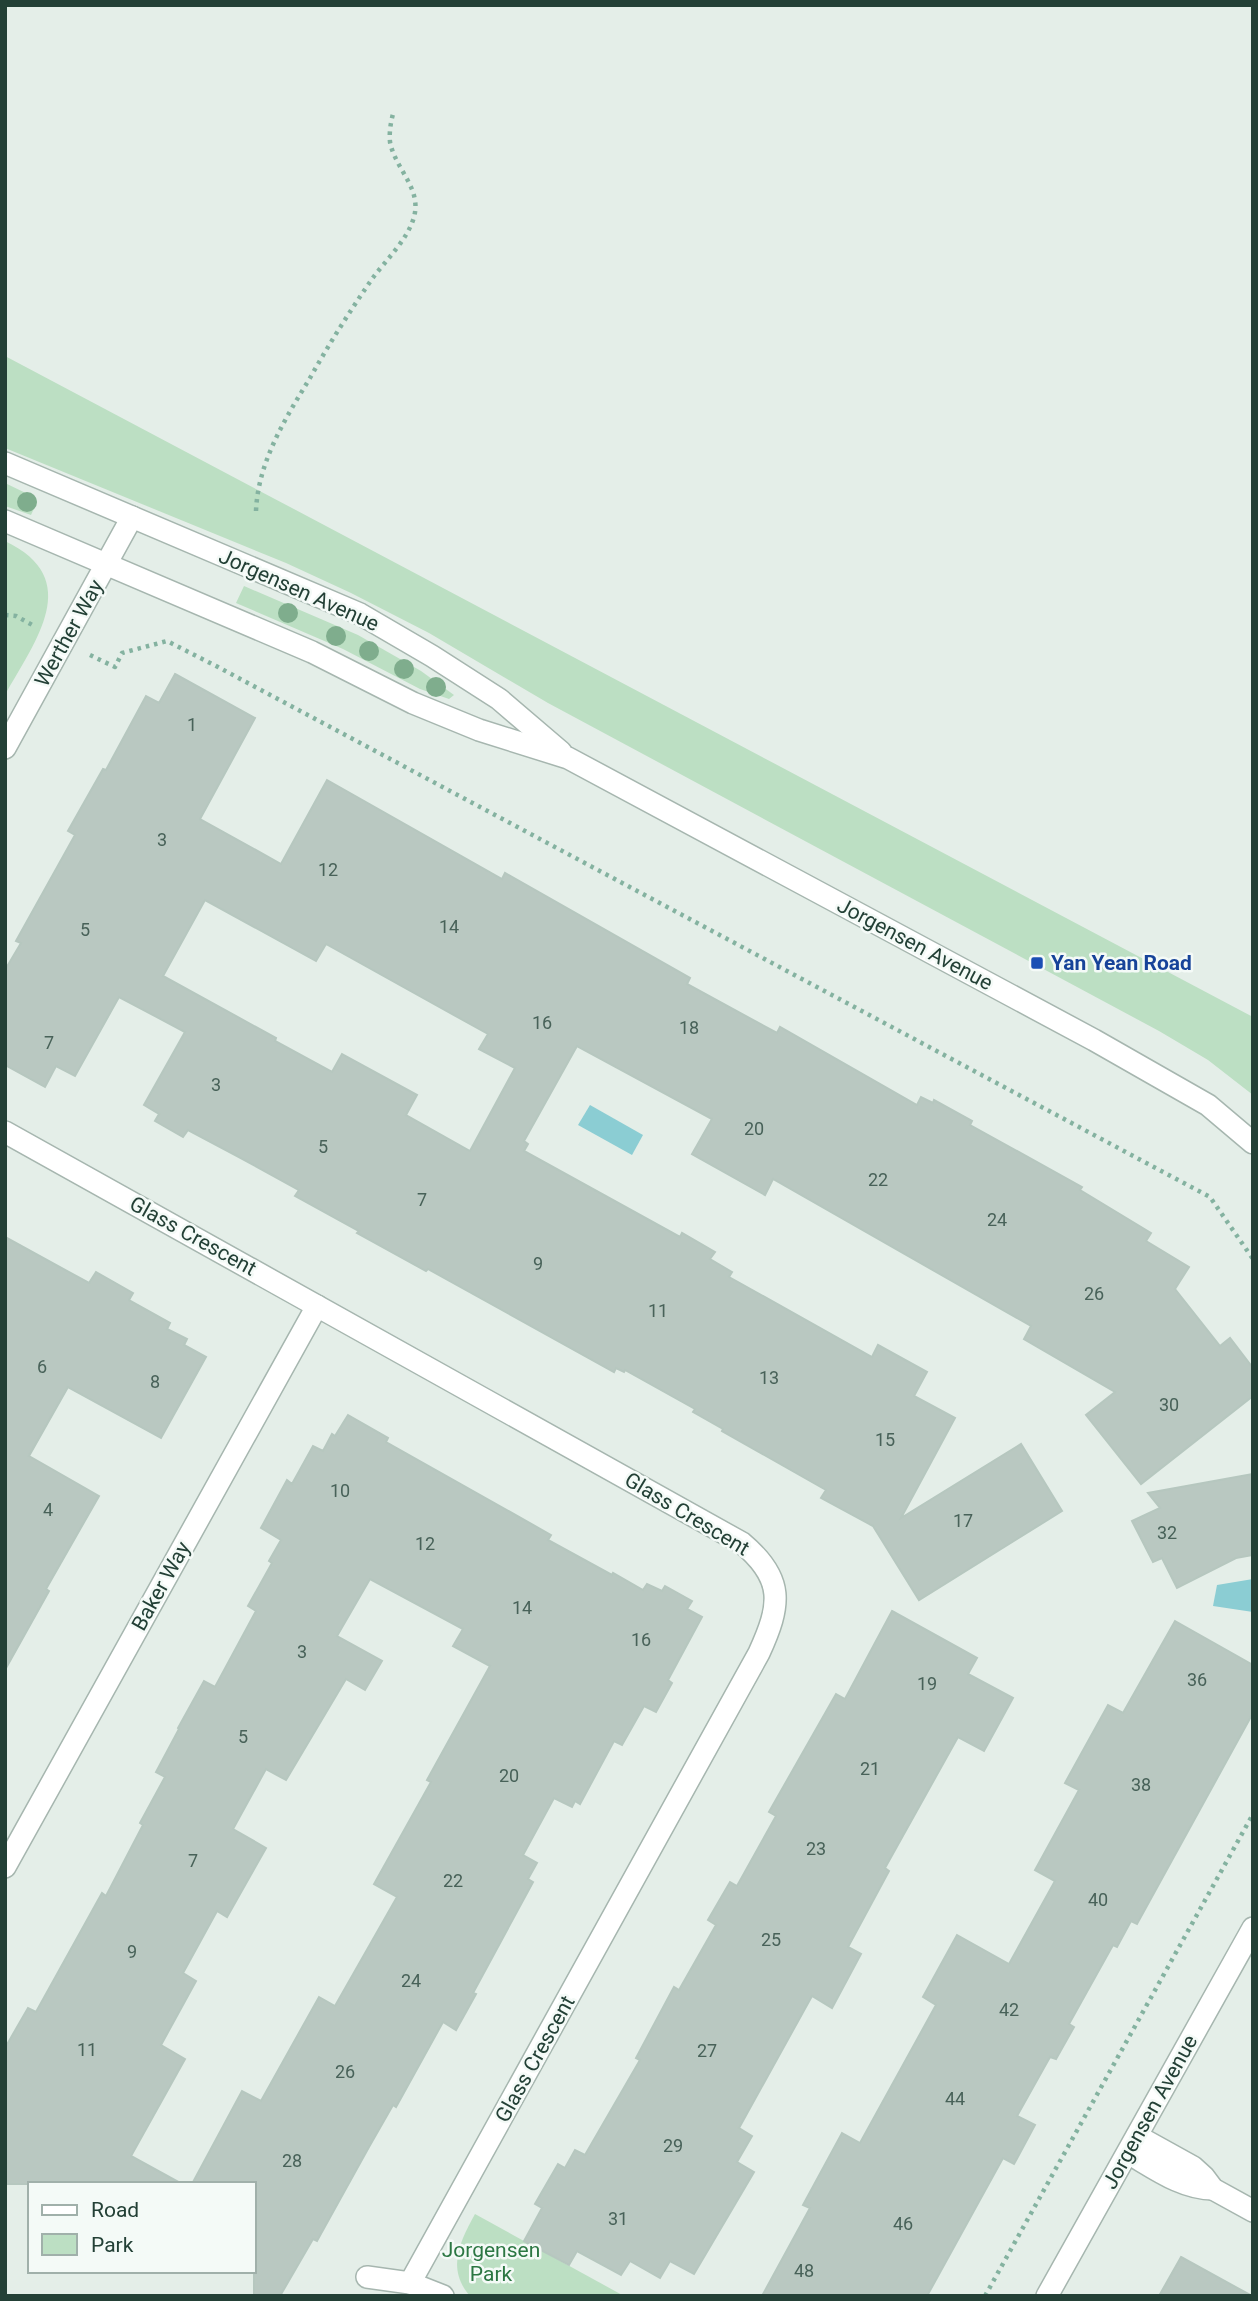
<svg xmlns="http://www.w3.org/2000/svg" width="1258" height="2301" font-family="Roboto,sans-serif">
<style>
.green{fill:#bcdfc3}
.water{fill:#8bcdd3}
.building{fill:#b9c8c1;stroke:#b6c7bf;stroke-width:2;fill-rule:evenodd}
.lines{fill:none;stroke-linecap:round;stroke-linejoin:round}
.minor-casing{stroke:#a6b6af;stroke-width:24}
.path{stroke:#84b2a0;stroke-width:4.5;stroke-dasharray:3.5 5;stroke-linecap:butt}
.minor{stroke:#fff;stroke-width:21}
.tree{fill:#7fad8d}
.transit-dot{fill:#1a4fb4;stroke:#f4faf7;stroke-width:2.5}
.labels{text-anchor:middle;stroke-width:5;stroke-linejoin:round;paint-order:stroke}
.number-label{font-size:18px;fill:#486259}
.street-label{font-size:21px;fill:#234036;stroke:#f4faf7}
.transit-label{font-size:21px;font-weight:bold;fill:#164399;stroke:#f4faf7;text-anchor:start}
.park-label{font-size:21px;fill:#2c7743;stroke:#f4faf7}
</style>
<rect width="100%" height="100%" fill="#e4eee8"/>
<g class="green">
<polygon points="5,356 1253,1017 1253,1095 1208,1060 1159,1031 548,703 429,633 351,593 286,563 5,448"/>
<polygon points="5,483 36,498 37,502 31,515 5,506"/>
<path d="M 5,541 C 85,579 35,641 5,695 Z"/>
<polygon points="244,586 358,635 421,671 454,695 449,699 420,689 343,649 236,603"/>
<path d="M 475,2214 L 624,2296 L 470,2296 C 446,2269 460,2241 475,2214 Z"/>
</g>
<g class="water">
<polygon points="590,1105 643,1135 632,1155 578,1125"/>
<polygon points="1253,1579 1253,1612 1213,1606 1217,1585"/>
</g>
<g class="building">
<path d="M 175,674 L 255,718 L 200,819 L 281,864 L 327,780 L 502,879 L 505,873 L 690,978 L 687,984 L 777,1033 L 780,1027 L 917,1105 L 921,1097 L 933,1103 L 934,1100 L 972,1121 L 970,1125 L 1082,1187 L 1080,1190 L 1151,1233 L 1146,1241 L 1189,1267 L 1175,1289 L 1220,1346 L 1230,1338 L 1253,1368 L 1253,1396 L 1141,1484 L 1086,1415 L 1115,1392 L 1024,1339 L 1031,1326 L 773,1179 L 765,1195 L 692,1154 L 712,1119 L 577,1046 L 524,1141 L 528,1144 L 524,1151 L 680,1237 L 682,1233 L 715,1252 L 710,1259 L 732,1272 L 729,1277 L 872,1357 L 878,1345 L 927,1372 L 914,1396 L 955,1418 L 901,1518 L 1021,1444 L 1062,1511 L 919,1600 L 873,1526 L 821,1498 L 826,1490 L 722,1431 L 723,1429 L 693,1412 L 695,1409 L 625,1370 L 624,1372 L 616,1368 L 614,1372 L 428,1269 L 426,1271 L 357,1233 L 359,1231 L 295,1196 L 299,1190 L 237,1156 L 188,1130 L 183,1137 L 155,1121 L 159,1114 L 144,1105 L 185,1032 L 119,997 L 75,1076 L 56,1066 L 45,1087 L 5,1065 L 5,970 L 21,943 L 16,941 L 75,835 L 68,831 L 103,769 L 106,770 L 146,696 L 159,703 ZM 205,900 L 316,961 L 326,944 L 488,1034 L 479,1049 L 515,1068 L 470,1151 L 406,1115 L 417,1095 L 342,1054 L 332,1072 L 275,1041 L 276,1038 L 163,976 Z"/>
<polygon points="5,1237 89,1283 96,1272 133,1293 129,1300 170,1323 167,1329 187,1339 184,1345 206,1357 161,1438 68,1387 29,1456 99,1496 46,1589 49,1591 5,1670"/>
<polygon points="348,1415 388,1438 386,1442 551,1535 548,1540 612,1575 613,1573 643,1590 647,1584 662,1591 665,1586 692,1601 687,1609 702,1617 668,1680 672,1683 656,1712 644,1706 622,1745 614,1741 580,1804 575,1801 572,1807 554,1798 523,1855 537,1863 528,1879 533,1882 473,1993 476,1994 456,2030 443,2022 396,2107 393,2105 369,2147 317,2241 313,2239 280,2296 254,2296 254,2184 192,2184 242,2091 261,2101 319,1997 335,2006 397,1897 374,1884 431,1782 427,1780 490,1666 453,1646 463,1629 370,1579 337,1636 382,1661 365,1690 346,1679 286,1780 266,1769 233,1829 266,1848 227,1917 217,1911 183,1973 196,1981 161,2045 185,2059 131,2156 182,2184 5,2184 5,2048 28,2008 36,2012 102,1893 106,1896 143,1825 140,1823 165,1777 156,1772 179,1729 178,1728 204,1681 215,1687 256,1611 248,1606 272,1563 269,1561 281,1540 261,1528 287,1480 292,1484 313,1446 323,1451 332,1434 335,1436"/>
<polygon points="1253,1474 1253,1555 1236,1558 1177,1588 1162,1558 1153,1562 1132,1521 1160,1508 1148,1493"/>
<polygon points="892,1611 977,1658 968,1674 1013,1698 984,1751 958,1737 885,1868 889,1871 848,1947 861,1954 832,2008 812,1996 739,2128 752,2136 737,2162 754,2172 694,2274 670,2261 660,2278 630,2261 621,2275 577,2251 569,2265 524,2241 542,2208 535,2204 558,2164 565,2168 575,2150 585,2155 640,2060 636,2058 674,1987 679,1990 716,1925 708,1920 730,1882 737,1886 776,1816 769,1812 836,1694 845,1699"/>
<polygon points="1175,1621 1253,1665 1253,1713 1137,1924 1131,1921 1117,1947 1113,1945 1069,2024 1074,2027 1056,2059 1050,2057 1017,2116 1035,2125 1014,2164 1003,2158 927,2296 762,2296 810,2208 803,2205 842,2133 860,2143 936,2005 923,1997 957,1935 1009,1964 1055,1881 1035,1870 1079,1790 1065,1783 1108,1705 1123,1713"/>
<polygon points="1181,2257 1252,2296 1159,2296"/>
</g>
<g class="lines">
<defs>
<g id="minor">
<polyline points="5,463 360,614 432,656 499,699 561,752"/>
<polyline points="5,521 312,652 413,703 479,730 568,758 1094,1040 1208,1105 1253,1143"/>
<polyline points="5,748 132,517"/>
<path d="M 5,1132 L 742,1543 C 785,1579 781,1605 759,1653 L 410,2283"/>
<polyline points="5,1867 317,1306"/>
<polyline points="1137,2136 1193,2167 1204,2177 1213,2189 1253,2211"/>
<path d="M 1128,2153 C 1154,2168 1182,2189 1213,2189"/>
<polyline points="367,2277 410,2283 443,2296"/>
<polyline points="1047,2296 1253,1928"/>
</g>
</defs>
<use href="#minor" class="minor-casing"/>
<g class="path">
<path d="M 256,511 C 258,462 285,419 310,378 C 329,344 350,311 372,279 C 386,260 408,239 414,217 C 422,188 395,169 390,142 C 389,131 391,121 394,110"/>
<polyline points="5,615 16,616 36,627"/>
<polyline points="90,655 115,667 122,653 167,641 218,667 1210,1197 1253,1259"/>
<polyline points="985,2296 1253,1814"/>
</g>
<use href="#minor" class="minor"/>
</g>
<g class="tree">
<circle cx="27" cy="502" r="10"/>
<circle cx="288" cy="613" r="10"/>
<circle cx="336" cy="636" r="10"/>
<circle cx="369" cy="651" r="10"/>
<circle cx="404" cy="669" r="10"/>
<circle cx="436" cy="687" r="10"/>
</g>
<rect class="transit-dot" x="1030" y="956" width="14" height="14" rx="3.5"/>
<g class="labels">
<g class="number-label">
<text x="192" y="731">1</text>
<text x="162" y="846">3</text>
<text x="328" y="876">12</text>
<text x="449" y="933">14</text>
<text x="85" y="936">5</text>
<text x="542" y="1029">16</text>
<text x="689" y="1034">18</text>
<text x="49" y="1049">7</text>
<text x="216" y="1091">3</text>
<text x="754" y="1135">20</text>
<text x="323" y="1153">5</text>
<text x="878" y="1186">22</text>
<text x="422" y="1206">7</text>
<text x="997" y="1226">24</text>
<text x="538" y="1270">9</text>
<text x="1094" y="1300">26</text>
<text x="658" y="1317">11</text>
<text x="42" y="1373">6</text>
<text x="769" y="1384">13</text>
<text x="155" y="1388">8</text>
<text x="1169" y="1411">30</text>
<text x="885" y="1446">15</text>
<text x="340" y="1497">10</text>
<text x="48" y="1516">4</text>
<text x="963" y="1527">17</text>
<text x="1167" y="1539">32</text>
<text x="425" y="1550">12</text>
<text x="522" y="1614">14</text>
<text x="641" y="1646">16</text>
<text x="302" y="1658">3</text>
<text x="1197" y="1686">36</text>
<text x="927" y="1690">19</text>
<text x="243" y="1743">5</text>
<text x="870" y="1775">21</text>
<text x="509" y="1782">20</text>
<text x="1141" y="1791">38</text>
<text x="816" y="1855">23</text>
<text x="193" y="1867">7</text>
<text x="453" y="1887">22</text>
<text x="1098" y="1906">40</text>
<text x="771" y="1946">25</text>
<text x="132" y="1958">9</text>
<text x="411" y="1987">24</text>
<text x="1009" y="2016">42</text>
<text x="87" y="2056">11</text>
<text x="707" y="2057">27</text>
<text x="345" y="2078">26</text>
<text x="955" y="2105">44</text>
<text x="673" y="2152">29</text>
<text x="292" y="2167">28</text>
<text x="618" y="2225">31</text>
<text x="903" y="2230">46</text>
<text x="804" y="2277">48</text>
</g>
<g class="street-label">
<text transform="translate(299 590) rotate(24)" y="7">Jorgensen Avenue</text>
<text transform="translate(69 633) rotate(-61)" y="7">Werther Way</text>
<text transform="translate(915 944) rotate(28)" y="7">Jorgensen Avenue</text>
<text transform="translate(193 1236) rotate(29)" y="7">Glass Crescent</text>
<text transform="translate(687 1514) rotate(31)" y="7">Glass Crescent</text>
<text transform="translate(161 1586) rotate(-61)" y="7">Baker Way</text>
<text transform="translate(535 2059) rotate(-61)" y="7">Glass Crescent</text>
<text transform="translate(1150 2112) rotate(-61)" y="7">Jorgensen Avenue</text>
</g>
<g class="transit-label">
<text x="1051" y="970">Yan Yean Road</text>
</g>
<g class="park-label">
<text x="491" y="2257">Jorgensen<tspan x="491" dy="24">Park</tspan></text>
</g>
</g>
<rect width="1258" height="2301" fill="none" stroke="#234036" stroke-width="14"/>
<rect x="28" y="2182" width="228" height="91" fill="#f4faf7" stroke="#a0b0aa" stroke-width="2"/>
<rect x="42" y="2205" width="35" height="10" fill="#ffffff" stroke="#a0b0aa" stroke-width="2"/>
<text x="91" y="2217" font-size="21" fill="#234036">Road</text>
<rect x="42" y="2234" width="35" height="21" fill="#bcdfc3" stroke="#a0b0aa" stroke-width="2"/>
<text x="91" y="2252" font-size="21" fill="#234036">Park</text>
</svg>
